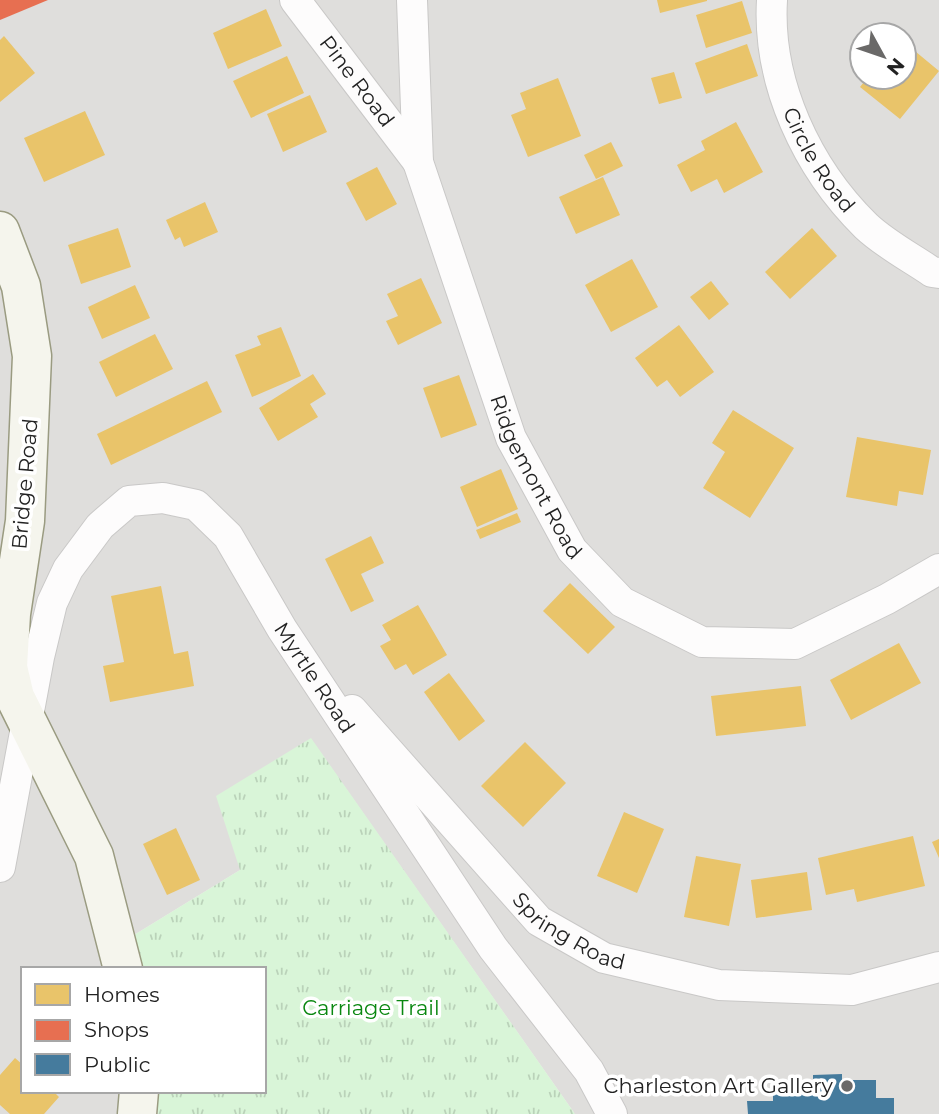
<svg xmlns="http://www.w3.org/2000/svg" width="939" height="1114" font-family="Montserrat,sans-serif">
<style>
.residential{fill:#dfdedc;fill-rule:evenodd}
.park{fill:url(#park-tufts)}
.homes{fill:#e9c46a}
.shops{fill:#e76f51}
.public{fill:#457b9d}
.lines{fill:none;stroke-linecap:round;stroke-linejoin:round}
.street-casing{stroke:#c9c8c7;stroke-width:32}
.secondary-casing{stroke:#9a9b81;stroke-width:41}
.street{stroke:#fdfcfc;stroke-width:30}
.secondary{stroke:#f5f5ed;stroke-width:38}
.poi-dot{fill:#6a6968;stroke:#fff;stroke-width:2.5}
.labels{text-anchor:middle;stroke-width:7;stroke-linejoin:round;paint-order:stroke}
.street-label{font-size:21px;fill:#222;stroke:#fff}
.park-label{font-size:21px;fill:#098710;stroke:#fff}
.poi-label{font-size:21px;fill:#222;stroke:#fff;text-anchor:end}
</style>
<defs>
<pattern id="park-tufts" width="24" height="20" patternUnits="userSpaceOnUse" patternTransform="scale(1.75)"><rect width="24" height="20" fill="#d9f5d8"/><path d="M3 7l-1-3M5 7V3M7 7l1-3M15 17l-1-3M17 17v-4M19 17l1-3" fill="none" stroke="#bad2b9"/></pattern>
</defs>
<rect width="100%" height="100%" fill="#f0eeeb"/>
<path class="residential" d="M 0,0 L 939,0 L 939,1114 L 575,1114 L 311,739 L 240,870 L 134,935 L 139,969 L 23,969 L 23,1091 L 157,1091 L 158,1114 L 0,1114 ZM 862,35 L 904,35 L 904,77 L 862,77 Z"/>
<polygon class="park" points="311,738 575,1114 158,1114 157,1091 264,1091 264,969 139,969 134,935 240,870 216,796"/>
<g class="homes">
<polygon points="657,0 707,0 707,1 660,13"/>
<polygon points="742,1 752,33 706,48 696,15"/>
<polygon points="266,9 282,46 228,69 213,33"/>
<polygon points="4,36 35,73 0,102 0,40"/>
<polygon points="904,42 939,71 900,119 860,87 868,77 904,77"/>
<polygon points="747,44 758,76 706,94 695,63"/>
<polygon points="287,56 304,93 251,118 233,81"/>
<polygon points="674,72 682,98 659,104 651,78"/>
<polygon points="558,78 581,136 528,157 511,115 526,109 520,93"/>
<polygon points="310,95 327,132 283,152 267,114"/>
<polygon points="85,111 105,155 44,182 24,138"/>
<polygon points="736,122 763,172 724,193 717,179 691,192 677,165 705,150 701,141"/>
<polygon points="611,142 623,166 596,179 584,155"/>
<polygon points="377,167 397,204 366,221 346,183"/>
<polygon points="603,177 620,215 576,234 559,197"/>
<polygon points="205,202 218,232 184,247 180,237 175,240 166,220"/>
<polygon points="118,228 131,267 81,284 68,245"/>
<polygon points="812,228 837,256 790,299 765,272"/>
<polygon points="632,259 658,307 611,332 585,285"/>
<polygon points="421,278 442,323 398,345 386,321 398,316 387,294"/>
<polygon points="711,281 729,304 709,320 690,297"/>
<polygon points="135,285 150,318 102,339 88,307"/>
<polygon points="679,325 714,372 680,397 667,380 657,387 635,358"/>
<polygon points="281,327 301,376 252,397 235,355 261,345 257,336"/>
<polygon points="155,334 173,369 116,397 99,362"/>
<polygon points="313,374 326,394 310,404 318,417 278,441 259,408"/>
<polygon points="459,375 477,425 441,438 423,388"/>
<polygon points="207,381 222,412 111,465 97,434"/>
<polygon points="733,410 794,448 750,518 703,488 725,452 712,443"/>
<polygon points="857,437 931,450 923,495 899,491 897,506 846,497"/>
<polygon points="501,469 518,509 477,527 460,487"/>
<polygon points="517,513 521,522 480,539 476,530"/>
<polygon points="371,536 384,563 361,574 374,601 351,612 325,559"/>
<polygon points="570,583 615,627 588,654 543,611"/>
<polygon points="161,586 174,654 188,651 194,686 110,702 103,666 124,662 111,596"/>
<polygon points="418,605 447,655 413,675 406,664 395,670 380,646 391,640 382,625"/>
<polygon points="899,643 921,683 851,720 830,680"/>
<polygon points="449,673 485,721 459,741 424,692"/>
<polygon points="801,686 806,726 716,736 711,696"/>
<polygon points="525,742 566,783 523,827 481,786"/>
<polygon points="624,812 664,829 637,893 597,876"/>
<polygon points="176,828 200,880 167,895 143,844"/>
<polygon points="913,836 925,886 857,902 854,889 826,895 818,858"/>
<polygon points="939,839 939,858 932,842"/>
<polygon points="696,856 741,864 729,926 684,917"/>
<polygon points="807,872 812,910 756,918 751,880"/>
<polygon points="15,1058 23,1065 23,1091 53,1091 59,1097 44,1114 10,1114 0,1105 0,1075"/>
</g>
<polygon class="shops" points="0,0 48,0 0,20"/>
<polygon class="public" points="842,1074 842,1080 876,1080 876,1098 894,1098 894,1114 748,1114 747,1101 773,1101 773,1082 798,1081 798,1094 813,1093 813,1075"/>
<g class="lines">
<defs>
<g id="street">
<path id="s1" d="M 295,0 L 418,162"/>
<path id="s2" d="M 412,0 L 418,162 L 511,438 L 572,550 L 622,602 L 702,642 L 795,644 L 887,599 L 939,569"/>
<path id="s3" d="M 772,0 C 767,83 807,168 866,226 C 885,244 910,257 932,272 L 939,273"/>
<path id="s4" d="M 352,710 L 539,921 L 604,958 L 719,985 L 852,990 L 939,967"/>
<path id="s5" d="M 0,867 L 39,657 L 52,603 L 68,569 L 100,526 L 129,501 L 163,498 L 196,505 L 228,536 L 282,629 L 493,948 L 589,1071 L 612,1114"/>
</g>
<g id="secondary">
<polyline points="0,231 21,286 32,356 25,521 11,614 8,667 15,697 94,856 123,969"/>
<polyline points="137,1114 139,1091"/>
</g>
</defs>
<use href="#street" class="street-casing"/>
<use href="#secondary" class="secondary-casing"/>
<use href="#street" class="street"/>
<use href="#secondary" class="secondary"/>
</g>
<circle class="poi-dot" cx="847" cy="1086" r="7"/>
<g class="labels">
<g class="street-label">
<text dy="7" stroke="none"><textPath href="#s1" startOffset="102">Pine Road</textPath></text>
<text dy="7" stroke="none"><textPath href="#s3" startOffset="170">Circle Road</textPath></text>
<text dy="7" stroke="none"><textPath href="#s2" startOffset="499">Ridgemont Road</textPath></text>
<text transform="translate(25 484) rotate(-85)" y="7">Bridge Road</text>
<text dy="7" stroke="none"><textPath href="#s5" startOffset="677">Myrtle Road</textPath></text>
<text dy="7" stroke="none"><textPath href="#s4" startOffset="313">Spring Road</textPath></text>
</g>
<g class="park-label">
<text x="371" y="1015">Carriage Trail</text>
</g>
<g class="poi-label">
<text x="833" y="1093">Charleston Art Gallery</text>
</g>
</g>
<rect x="21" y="967" width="245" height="126" fill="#ffffff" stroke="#a7a7a7" stroke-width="2"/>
<rect x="35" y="984" width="35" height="21" fill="#e9c46a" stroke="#a7a7a7" stroke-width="2"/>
<text x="84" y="1002" font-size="21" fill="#222222">Homes</text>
<rect x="35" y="1020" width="35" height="21" fill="#e76f51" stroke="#a7a7a7" stroke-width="2"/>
<text x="84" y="1037" font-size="21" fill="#222222">Shops</text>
<rect x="35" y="1054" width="35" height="21" fill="#457b9d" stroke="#a7a7a7" stroke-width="2"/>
<text x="84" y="1072" font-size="21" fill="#222222">Public</text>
<g transform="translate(883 56) rotate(130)"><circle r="33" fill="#ffffff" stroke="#a7a7a7" stroke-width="2"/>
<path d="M0-5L12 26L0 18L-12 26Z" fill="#6a6968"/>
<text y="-10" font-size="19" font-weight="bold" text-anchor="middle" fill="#222222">N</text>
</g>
</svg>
